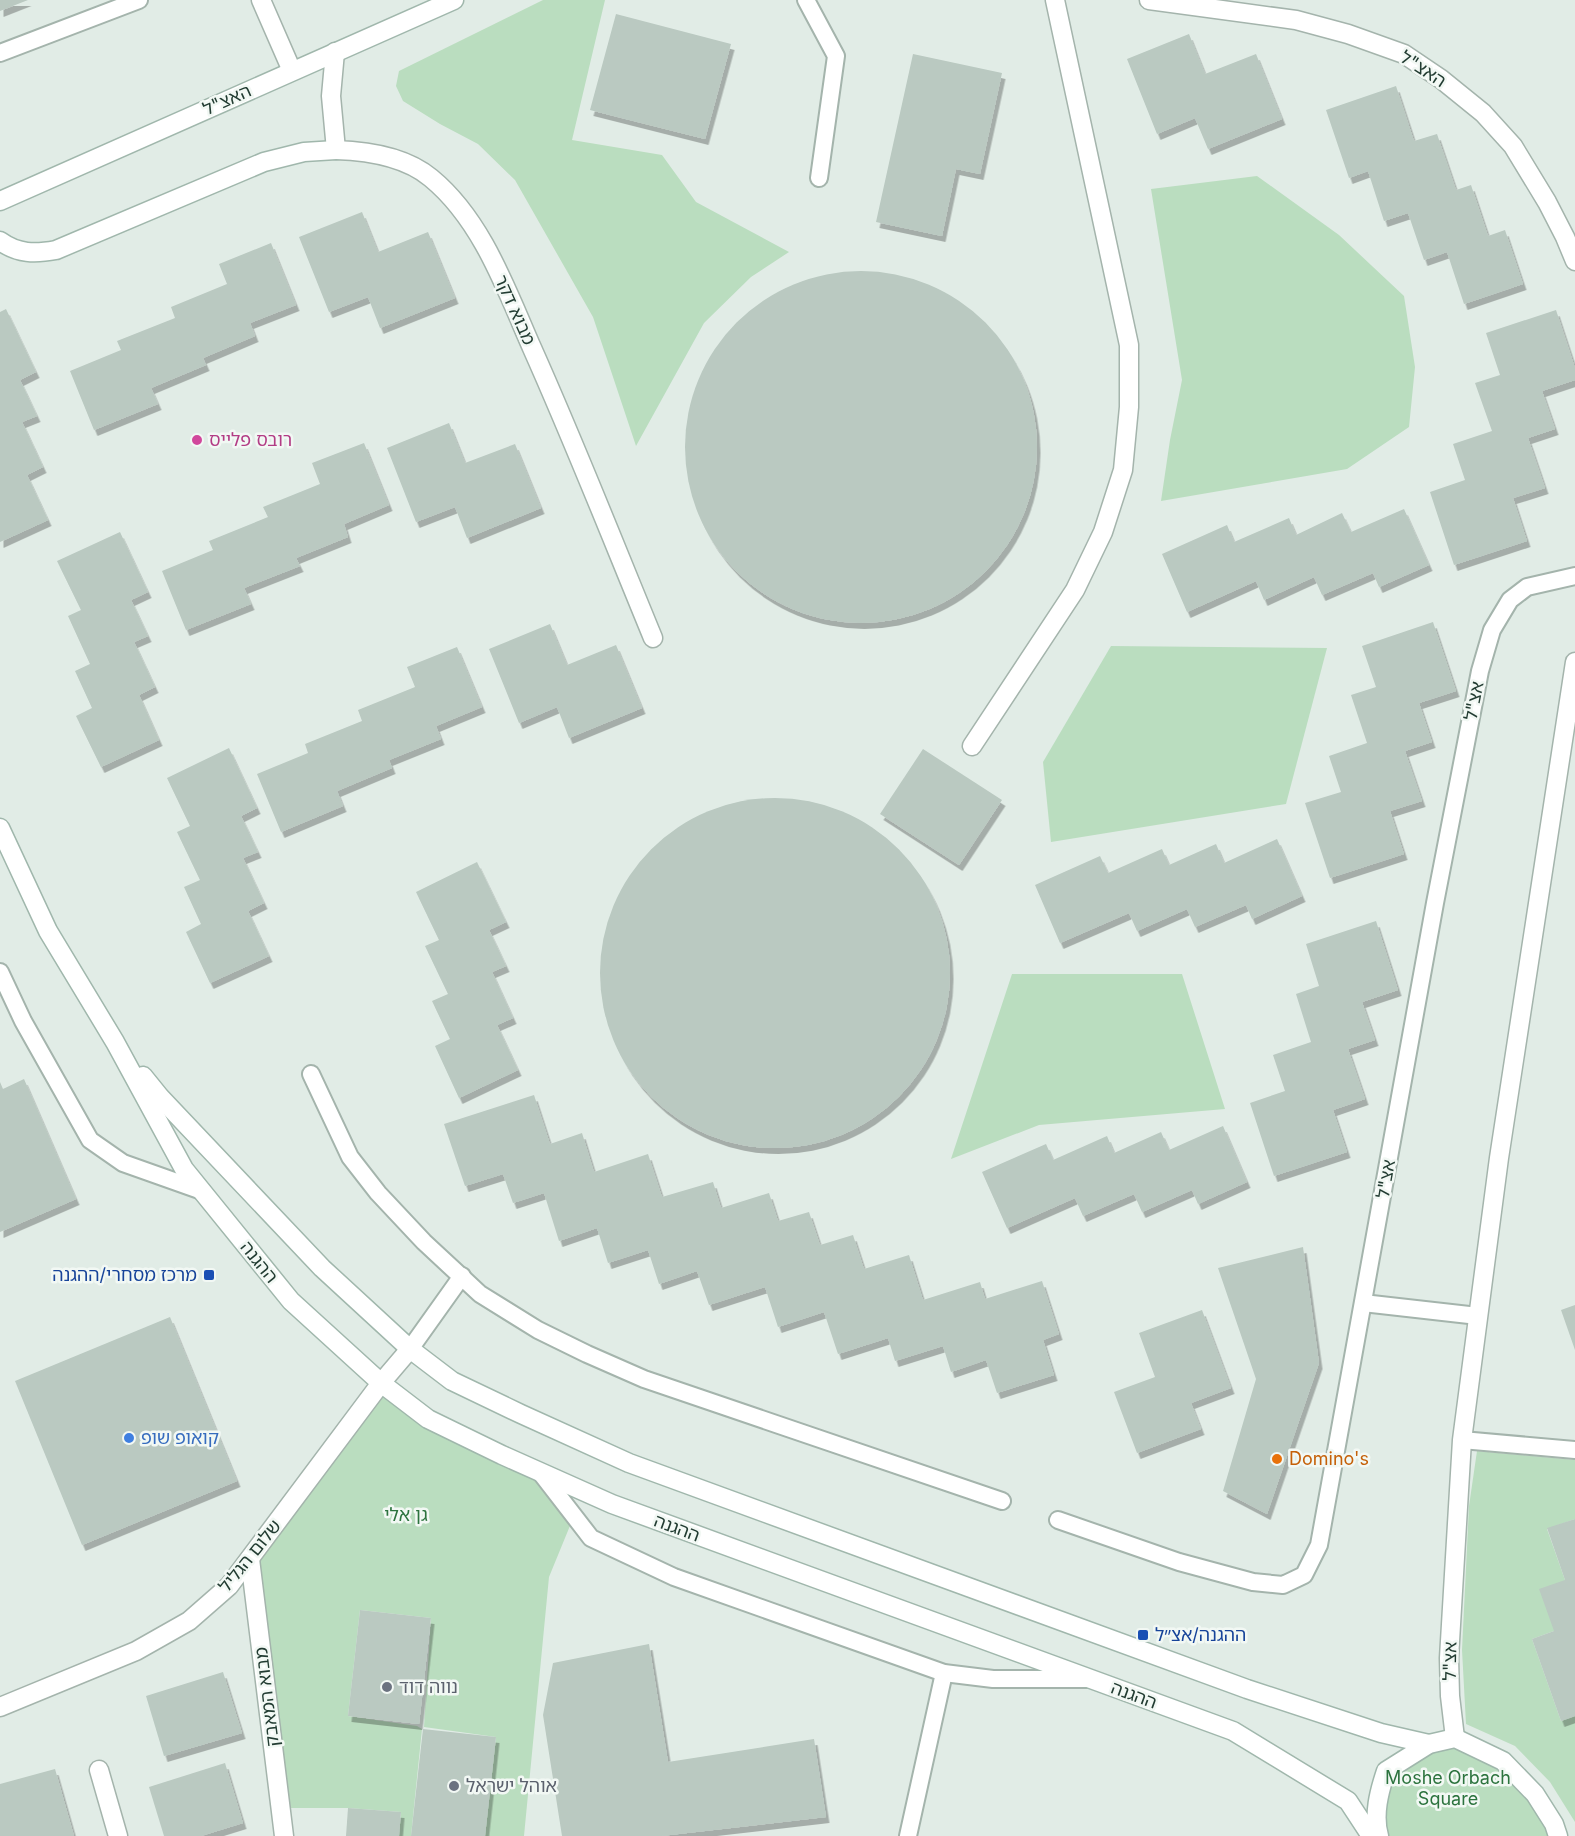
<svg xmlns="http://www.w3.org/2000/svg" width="1575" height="1836" font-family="Inter,'Noto Sans Hebrew',sans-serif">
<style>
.green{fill:#baddbf}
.building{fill:#bac9c1;filter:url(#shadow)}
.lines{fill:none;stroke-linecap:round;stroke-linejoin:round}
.lane-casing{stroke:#a4b4ac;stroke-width:20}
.street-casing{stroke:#a4b4ac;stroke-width:21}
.secondary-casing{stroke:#a0b7ac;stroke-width:21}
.lane{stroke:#fff;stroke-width:16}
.street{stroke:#fff;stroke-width:18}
.secondary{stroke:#fff;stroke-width:18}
.hotel-dot{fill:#d1479c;stroke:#f2f8f4;stroke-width:2}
.transit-dot{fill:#1a4fb4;stroke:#f2f8f4;stroke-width:2}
.shop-dot{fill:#3f7fe0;stroke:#f2f8f4;stroke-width:2}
.food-dot{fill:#e8710a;stroke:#f2f8f4;stroke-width:2}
.worship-dot{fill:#6b7280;stroke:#f2f8f4;stroke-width:2}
.labels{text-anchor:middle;stroke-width:5;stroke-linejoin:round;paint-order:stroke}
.street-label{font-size:18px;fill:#223c32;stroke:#f2f8f4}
.hotel-label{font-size:18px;fill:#b23c85;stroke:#f2f8f4;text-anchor:start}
.transit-label{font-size:18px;fill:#164399;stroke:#f2f8f4;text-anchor:end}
.shop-label{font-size:18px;fill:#366cbe;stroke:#f2f8f4;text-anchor:start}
.food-label{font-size:18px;fill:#c56008;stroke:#f2f8f4;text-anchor:start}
.park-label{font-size:18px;fill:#2c733e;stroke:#f2f8f4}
.worship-label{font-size:18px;fill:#5b616d;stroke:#f2f8f4;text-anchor:start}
</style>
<defs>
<filter id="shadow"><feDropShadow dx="3.5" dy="6" stdDeviation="0" flood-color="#0004"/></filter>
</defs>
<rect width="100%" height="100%" fill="#e1ece6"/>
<g class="green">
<polygon points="543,0 605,0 572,140 662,155 696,202 789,252 751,277 704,323 636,446 593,317 515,180 478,144 440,124 403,101 396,86 399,71"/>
<polygon points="1257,176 1339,235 1404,296 1415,367 1409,427 1347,469 1161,501 1170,440 1182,380 1151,189"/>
<polygon points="1111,646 1327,648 1286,804 1051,842 1043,762"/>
<polygon points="1012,974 1182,974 1225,1109 1039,1125 951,1159"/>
<polygon points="381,1383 540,1472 574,1516 549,1577 524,1836 485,1836 496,1737 424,1727 431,1618 360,1610 348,1716 417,1726 422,1729 411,1836 399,1836 401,1812 348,1808 280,1808 250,1559"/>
<polygon points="1477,1451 1575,1460 1575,1519 1547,1529 1565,1580 1554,1631 1532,1639 1561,1721 1575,1716 1575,1822 1550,1782 1515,1746 1466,1724 1462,1650 1469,1506"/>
<polygon points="1455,1738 1503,1761 1558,1836 1379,1836 1386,1771"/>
</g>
<g class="building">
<polygon points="0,0 28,0 0,11"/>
<polygon points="616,14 731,44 705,139 590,110"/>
<polygon points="1189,34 1205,74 1256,54 1282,119 1208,149 1195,118 1157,134 1127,59"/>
<polygon points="913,54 1002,73 980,174 956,169 942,236 876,222"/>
<polygon points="1396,86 1414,141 1437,134 1456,190 1471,185 1488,236 1505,230 1523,284 1464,304 1447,252 1424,260 1408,213 1384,221 1368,171 1349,178 1326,110"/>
<polygon points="362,212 378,252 428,232 455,298 380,328 368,297 329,312 299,237"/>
<polygon points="271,243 296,305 250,323 255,336 203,358 206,365 151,388 158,404 94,430 70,371 121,350 117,341 175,318 171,307 227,284 219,264"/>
<circle cx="861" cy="447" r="176"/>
<polygon points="6,309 36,372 20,380 37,416 22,422 43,467 27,475 48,520 0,542 0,312"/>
<polygon points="1556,310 1575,368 1575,380 1542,391 1555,429 1528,438 1545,488 1513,498 1527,541 1454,565 1430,492 1465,480 1453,444 1492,431 1475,383 1500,375 1486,333"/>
<polygon points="449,423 465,463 515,444 541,508 467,538 455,507 416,522 387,448"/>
<polygon points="364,443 389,505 344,524 348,537 296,558 300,566 244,588 251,604 186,630 162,571 213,550 209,541 268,517 263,507 320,484 312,463"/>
<polygon points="1404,509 1429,565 1379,587 1373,573 1322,595 1314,577 1264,600 1256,581 1187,612 1162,554 1227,525 1234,542 1289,518 1296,535 1342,513 1351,532"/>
<polygon points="120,532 148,592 131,600 148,636 134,642 155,687 139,695 159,740 101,767 76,716 92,708 75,671 90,664 68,616 81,610 57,561"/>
<polygon points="1433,622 1456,691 1419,703 1432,742 1405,751 1422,801 1390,811 1404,854 1330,878 1305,803 1341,792 1329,756 1367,743 1351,695 1376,687 1362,646"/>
<polygon points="550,624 567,665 616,645 642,708 569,738 557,707 519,723 489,649"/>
<polygon points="457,647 482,707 436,726 441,739 389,760 392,768 337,791 343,806 281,832 257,774 308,753 305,744 362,721 358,710 415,687 407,667"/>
<polygon points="229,748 257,808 241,816 258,852 243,858 264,903 248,911 269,956 210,983 186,932 201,924 184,887 200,880 177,832 190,826 167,778"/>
<polygon points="923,749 1002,800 959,865 880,814"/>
<circle cx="775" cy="973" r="175"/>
<polygon points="1277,839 1302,896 1252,919 1246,905 1195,927 1187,909 1137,931 1129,913 1060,943 1035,885 1100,856 1108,873 1162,849 1169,865 1216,844 1224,863"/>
<polygon points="477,862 506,922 489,930 506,966 492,972 513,1018 497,1025 518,1070 459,1098 435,1046 450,1039 432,1001 448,994 425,946 439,940 416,892"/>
<polygon points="1376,921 1398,990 1362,1002 1375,1040 1348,1049 1365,1099 1333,1110 1347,1152 1274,1176 1250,1103 1285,1091 1273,1055 1311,1042 1296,994 1319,986 1306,944"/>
<polygon points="24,1079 76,1199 0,1232 0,1082 3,1089"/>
<polygon points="534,1095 550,1144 582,1133 594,1172 648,1154 662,1197 713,1182 721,1208 769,1193 778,1221 809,1212 820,1245 853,1235 864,1269 909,1255 923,1300 980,1282 985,1299 1042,1281 1059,1334 1043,1340 1054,1375 997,1393 986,1360 951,1372 943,1346 895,1361 888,1338 838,1354 824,1312 778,1327 765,1287 709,1305 697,1271 659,1284 648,1250 608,1263 597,1228 559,1241 544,1193 513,1203 503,1174 465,1186 444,1124"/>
<polygon points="1223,1126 1247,1182 1198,1204 1192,1190 1142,1212 1134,1194 1083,1216 1075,1198 1007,1228 982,1172 1046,1144 1053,1160 1107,1136 1114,1153 1161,1132 1169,1150"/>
<polygon points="1303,1247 1319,1363 1267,1514 1223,1491 1256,1379 1218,1268"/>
<polygon points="1575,1305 1575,1350 1561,1310"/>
<polygon points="1202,1310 1231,1388 1191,1403 1201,1429 1137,1453 1114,1392 1155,1377 1139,1333"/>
<polygon points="170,1317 237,1481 82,1545 15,1381"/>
<polygon points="1575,1519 1575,1716 1561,1721 1532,1639 1554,1631 1539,1589 1565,1580 1547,1528"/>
<polygon points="360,1610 431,1618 419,1724 348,1716"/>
<polygon points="649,1644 668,1762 814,1739 826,1817 661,1836 562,1836 543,1715 553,1663"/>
<polygon points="223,1672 242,1733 164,1756 146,1696"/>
<polygon points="423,1729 496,1737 485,1836 411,1836"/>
<polygon points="225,1763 243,1823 201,1836 164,1836 149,1787"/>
<polygon points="55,1769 74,1836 0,1836 0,1784"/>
<polygon points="348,1808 401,1812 399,1836 346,1836"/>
</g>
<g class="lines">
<defs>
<g id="lane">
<polyline points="806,0 836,56 819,178"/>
<polyline points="0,53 139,0"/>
<polyline points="0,972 23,1021 90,1140 123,1163 202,1191"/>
<polyline points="311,1074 350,1157 378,1193 424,1242 480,1294 538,1330 587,1354 644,1379 1002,1501"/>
<polyline points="1363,1303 1478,1316"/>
<polyline points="410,1349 462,1276"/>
<polyline points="1462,1440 1575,1450"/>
<polyline points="540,1472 591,1538 674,1577 944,1673 993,1679 1087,1679"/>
<polyline points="1058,1520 1179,1562 1253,1582 1283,1585 1304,1575 1319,1545 1435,903 1480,671 1492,630 1510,600 1527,587 1575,576"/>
<polyline points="908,1836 944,1673"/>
</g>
<g id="street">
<polyline points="261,0 292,71"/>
<polyline points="1149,0 1296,20 1348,34 1404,54 1441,79 1483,113 1513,146 1547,202 1565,237 1575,261"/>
<path d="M 335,52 L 331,96 L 336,150 C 367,151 406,157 431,178 C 482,220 506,289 532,348 C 575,444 613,541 653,638"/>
<polyline points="972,746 1075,590 1103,532 1123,470 1129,407 1129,345 1055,0"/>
<polyline points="250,1559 284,1836"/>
<polyline points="0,1707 136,1651 189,1621 229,1586 381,1383 410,1349"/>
<polyline points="1455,1738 1450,1696 1449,1658 1462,1440 1499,1158 1575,662"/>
<polyline points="99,1770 118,1836"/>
</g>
<g id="secondary">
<polyline points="0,201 454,0"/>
<path d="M 0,241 C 18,254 35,254 56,250 L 264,162 L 304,152 L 336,150"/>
<polyline points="0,828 48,931 115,1042 184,1169 291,1301 381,1383 428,1419 502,1455 612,1504 1233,1731 1348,1801 1371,1836"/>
<polyline points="143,1076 160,1097 322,1268 410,1349 452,1381 521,1414 629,1463 1247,1689 1381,1733 1429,1744"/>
<path d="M 1379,1836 C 1373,1815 1379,1792 1386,1771 L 1429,1744 L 1455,1738 L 1503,1761 L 1535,1794 L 1554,1824 L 1558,1836"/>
</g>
</defs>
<use href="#lane" class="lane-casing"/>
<use href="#street" class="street-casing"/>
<use href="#secondary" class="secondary-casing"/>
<use href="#lane" class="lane"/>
<use href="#street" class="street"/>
<use href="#secondary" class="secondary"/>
</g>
<circle class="hotel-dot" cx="197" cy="440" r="6"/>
<g class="transit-dot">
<rect x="203" y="1269" width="12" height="12" rx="3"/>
<rect x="1137" y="1629" width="12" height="12" rx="3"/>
</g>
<circle class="shop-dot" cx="129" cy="1438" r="6"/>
<circle class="food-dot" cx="1277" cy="1459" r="6"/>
<g class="worship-dot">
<circle cx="387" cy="1687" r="6"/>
<circle cx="454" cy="1786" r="6"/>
</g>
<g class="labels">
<g class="street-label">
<text transform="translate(1423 69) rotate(33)" y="6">האצ"ל</text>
<text transform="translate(227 100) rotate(-24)" y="6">האצ"ל</text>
<text transform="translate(515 310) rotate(66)" y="6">מבוא דקר</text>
<text transform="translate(1474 701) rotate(-79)" y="6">אצ"ל</text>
<text transform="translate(1386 1179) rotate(-80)" y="6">אצ"ל</text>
<text transform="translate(259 1262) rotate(51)" y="6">ההגנה</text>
<text transform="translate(677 1528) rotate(20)" y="6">ההגנה</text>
<text transform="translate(250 1556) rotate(-51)" y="6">שלום הגליל</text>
<text transform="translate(1450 1661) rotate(-89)" y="6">אצ"ל</text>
<text transform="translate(1134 1695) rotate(20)" y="6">ההגנה</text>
<text transform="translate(267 1697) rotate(-97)" y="6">מבוא המאבק</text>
</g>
<g class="hotel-label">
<text x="209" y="446">רובס פלייס</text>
</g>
<g class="transit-label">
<text x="197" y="1281">מרכז מסחרי/ההגנה</text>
<text x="1155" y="1641" text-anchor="start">ההגנה/אצ״ל</text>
</g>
<g class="shop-label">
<text x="141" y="1444">קואופ שופ</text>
</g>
<g class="food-label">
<text x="1289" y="1465">Domino's</text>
</g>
<g class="park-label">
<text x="406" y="1521">גן אלי</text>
<text x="1448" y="1784">Moshe Orbach<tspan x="1448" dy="21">Square</tspan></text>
</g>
<g class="worship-label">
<text x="399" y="1693">נווה דוד</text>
<text x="466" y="1792">אוהל ישראל</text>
</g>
</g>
</svg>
